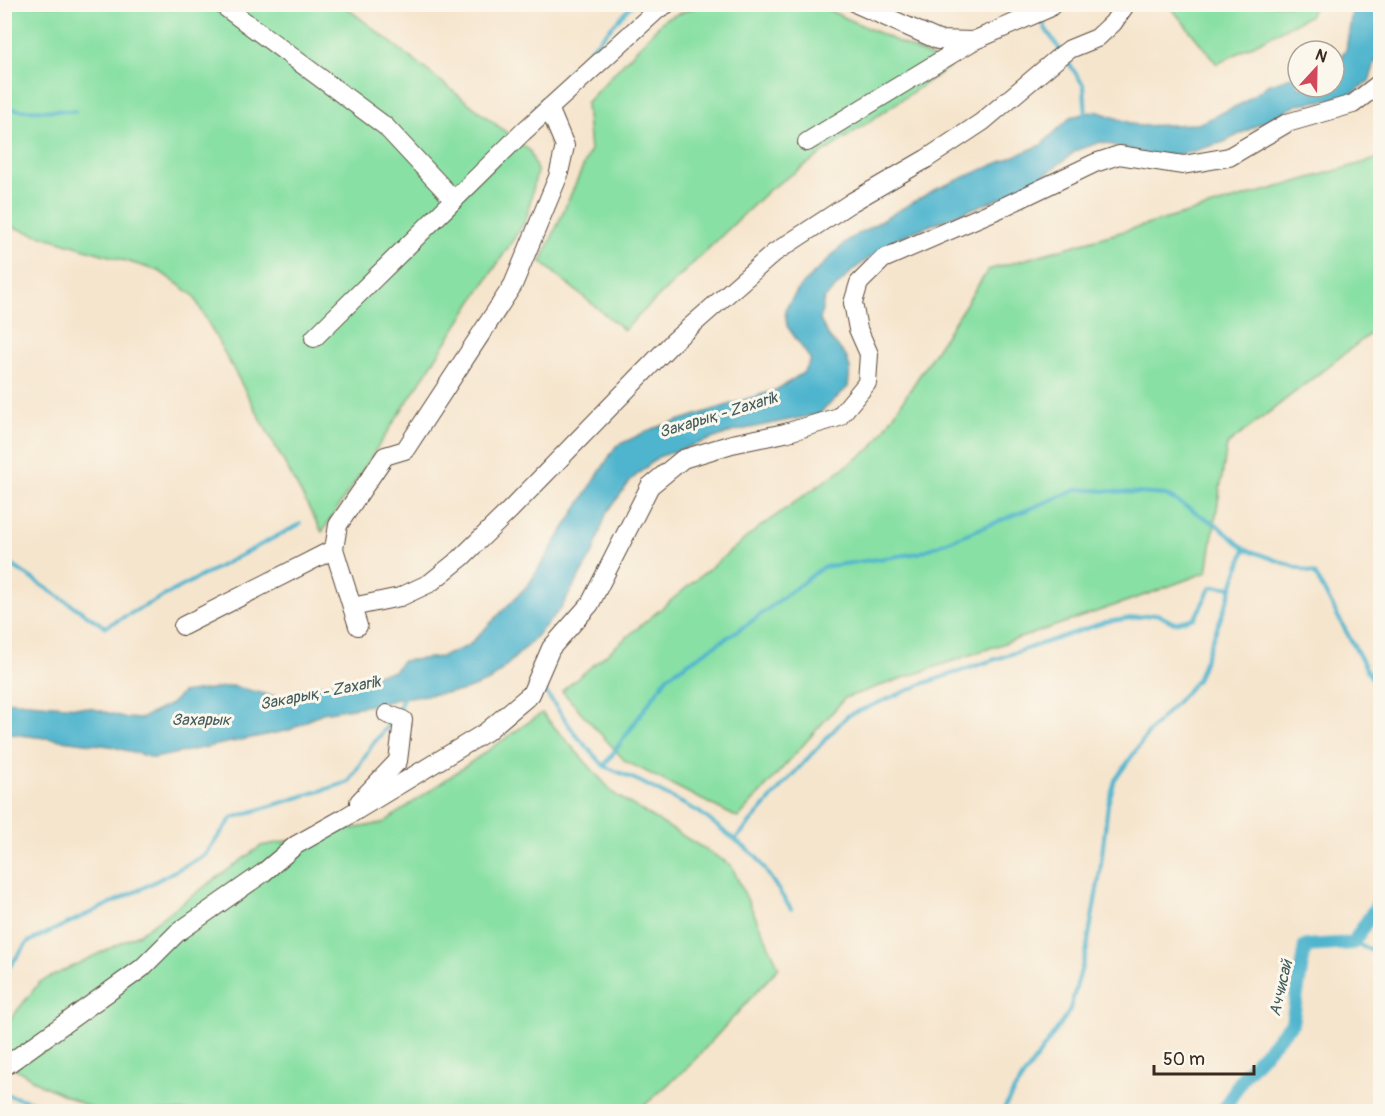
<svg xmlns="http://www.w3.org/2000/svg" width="1385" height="1116" font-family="Pangolin,sans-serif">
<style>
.green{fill:#89e0a4;stroke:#628561;stroke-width:1.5}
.water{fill:#4fb5ce;stroke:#457076;stroke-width:1.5}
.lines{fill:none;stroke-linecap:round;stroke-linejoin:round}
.stream{stroke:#4fb5ce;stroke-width:4}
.canal{stroke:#4fb5ce;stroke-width:14}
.minor-casing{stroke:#574638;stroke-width:20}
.minor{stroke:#fff;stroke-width:18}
.labels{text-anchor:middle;stroke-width:6;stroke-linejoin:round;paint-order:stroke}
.water-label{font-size:16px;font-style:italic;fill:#425b5c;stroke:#fbf7ec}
</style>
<rect width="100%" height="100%" fill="#fbf7ec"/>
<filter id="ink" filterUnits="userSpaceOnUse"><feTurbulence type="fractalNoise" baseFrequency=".0167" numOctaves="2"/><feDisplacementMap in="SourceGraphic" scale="12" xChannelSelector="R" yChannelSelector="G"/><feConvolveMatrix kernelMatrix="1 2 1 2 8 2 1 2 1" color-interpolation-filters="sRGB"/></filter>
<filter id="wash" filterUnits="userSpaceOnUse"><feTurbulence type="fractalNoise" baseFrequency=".008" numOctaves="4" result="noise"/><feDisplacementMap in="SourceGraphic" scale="24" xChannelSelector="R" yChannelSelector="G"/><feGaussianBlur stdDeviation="1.35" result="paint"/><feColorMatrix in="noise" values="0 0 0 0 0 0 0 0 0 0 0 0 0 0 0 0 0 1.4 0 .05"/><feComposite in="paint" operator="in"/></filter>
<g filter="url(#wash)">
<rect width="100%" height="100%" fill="#f6e5cd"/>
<g class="green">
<polygon points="4,5 343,5 530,151 537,171 526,220 322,532 193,295 159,271 5,225"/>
<polygon points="702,5 807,5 826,9 951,66 769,190 624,330 541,262 590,151 586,103 665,19"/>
<polygon points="1169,5 1169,4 1316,5 1309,16 1217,64"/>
<polygon points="1380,158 1380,326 1227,445 1207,572 1151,593 845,698 738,818 625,761 562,691 757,529 873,447 988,270"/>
<polygon points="542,713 614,794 731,865 779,967 689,1066 638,1111 98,1111 40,1084 5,1062 4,1027 40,982 139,934 261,846 383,823"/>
</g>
<polygon class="water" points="1353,5 1380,5 1380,49 1369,81 1347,97 1299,104 1224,142 1187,153 1157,157 1101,142 1077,150 1031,186 897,238 853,270 824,299 820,320 829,337 846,356 850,369 848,387 819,414 735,431 658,457 631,480 606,514 593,553 561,608 529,644 491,680 463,691 400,698 383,703 322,713 290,730 154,758 110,746 5,733 4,701 90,708 127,718 140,719 171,704 182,693 232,686 281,698 299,690 394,671 402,661 441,657 468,646 529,584 616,446 652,429 776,390 803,373 811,360 787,326 785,310 799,288 848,240 934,190 1041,145 1071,117 1096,111 1139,126 1198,124 1243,103 1268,85 1297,75 1298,75 1298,87 1334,87 1334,63 1346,50"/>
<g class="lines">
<g class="stream">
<polyline points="1043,17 1045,28 1060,50"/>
<polyline points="1066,59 1084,86 1086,118"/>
<polyline points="4,108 20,110 75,111"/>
<polyline points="533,110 633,4"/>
<polyline points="4,560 105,627 300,524"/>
<polyline points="542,687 576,735 604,766 639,781 699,812 756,856 791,909"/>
<polyline points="397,712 405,694"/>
<polyline points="604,766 668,676 748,624 823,567 919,553 1079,489 1166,495 1217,525 1245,549 1315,574 1380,694"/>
<polyline points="735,840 784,784 847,716 925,683 1106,622 1157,614 1174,623 1195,618 1211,587 1232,587"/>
<polyline points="1353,943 1380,953"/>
<polyline points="4,974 28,942 139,890 205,855 232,818 349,782 372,745 392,721"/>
<polyline points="4,1094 66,1112"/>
<polyline points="1002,1112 1015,1089 1069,1012 1086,953 1100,872 1108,804 1115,780 1149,732 1197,680 1228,599 1245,549"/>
</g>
<polyline class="canal" points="1222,1112 1245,1074 1292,1023 1305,946 1353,943 1380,901"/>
</g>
</g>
<g filter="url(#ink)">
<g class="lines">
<defs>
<g id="minor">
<polyline points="221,4 385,126 454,200"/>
<polyline points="857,4 938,40 973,41 1049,8 1053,4"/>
<polyline points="807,142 973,41"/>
<polyline points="314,338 523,132 658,9 667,4"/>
<polyline points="352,607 400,597 430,583 461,558 511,509 674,341 774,253 852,202 926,159 982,122 1058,58 1070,49 1097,38 1113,23 1126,4"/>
<polyline points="183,626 334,549"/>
<polyline points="358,626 334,549 338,525 385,456 405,450 513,285 558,177 565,146 549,108"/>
<polyline points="359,802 398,761 403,720 387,714"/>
<polyline points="4,1067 142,968 177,933 263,873 296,845 344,818 486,732 531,694 551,648 590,604 650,486 683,459 732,444 785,433 839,417 867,383 869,354 858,329 853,303 859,283 883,259 1003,207 1095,163 1119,155 1183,165 1229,157 1287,123 1353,104 1380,83"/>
</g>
</defs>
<use href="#minor" class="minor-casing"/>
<use href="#minor" class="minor"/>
</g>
</g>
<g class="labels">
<g class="water-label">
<text transform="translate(718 414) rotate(-17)" y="6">Закарық - Zaxarik</text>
<text transform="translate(320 692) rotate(-11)" y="6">Закарық - Zaxarik</text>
<text x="201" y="725">Захарык</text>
<text transform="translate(1280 988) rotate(-77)" y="6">Аччисай</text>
</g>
</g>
<rect width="1385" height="1116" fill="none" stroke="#fbf7ec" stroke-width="24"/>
<g transform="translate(1316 69) rotate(22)"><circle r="28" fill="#fbf7ec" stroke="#aea59a" stroke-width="1.5"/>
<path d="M0-4.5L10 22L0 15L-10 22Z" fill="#d1495b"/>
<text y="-9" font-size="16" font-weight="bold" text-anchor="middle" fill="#3b2a1e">N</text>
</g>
<path d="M1154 1065v9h100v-9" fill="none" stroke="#3b2a1e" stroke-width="3"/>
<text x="1163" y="1065" font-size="18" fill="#3b2a1e" stroke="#fbf7ec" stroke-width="4.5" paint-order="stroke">50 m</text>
</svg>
